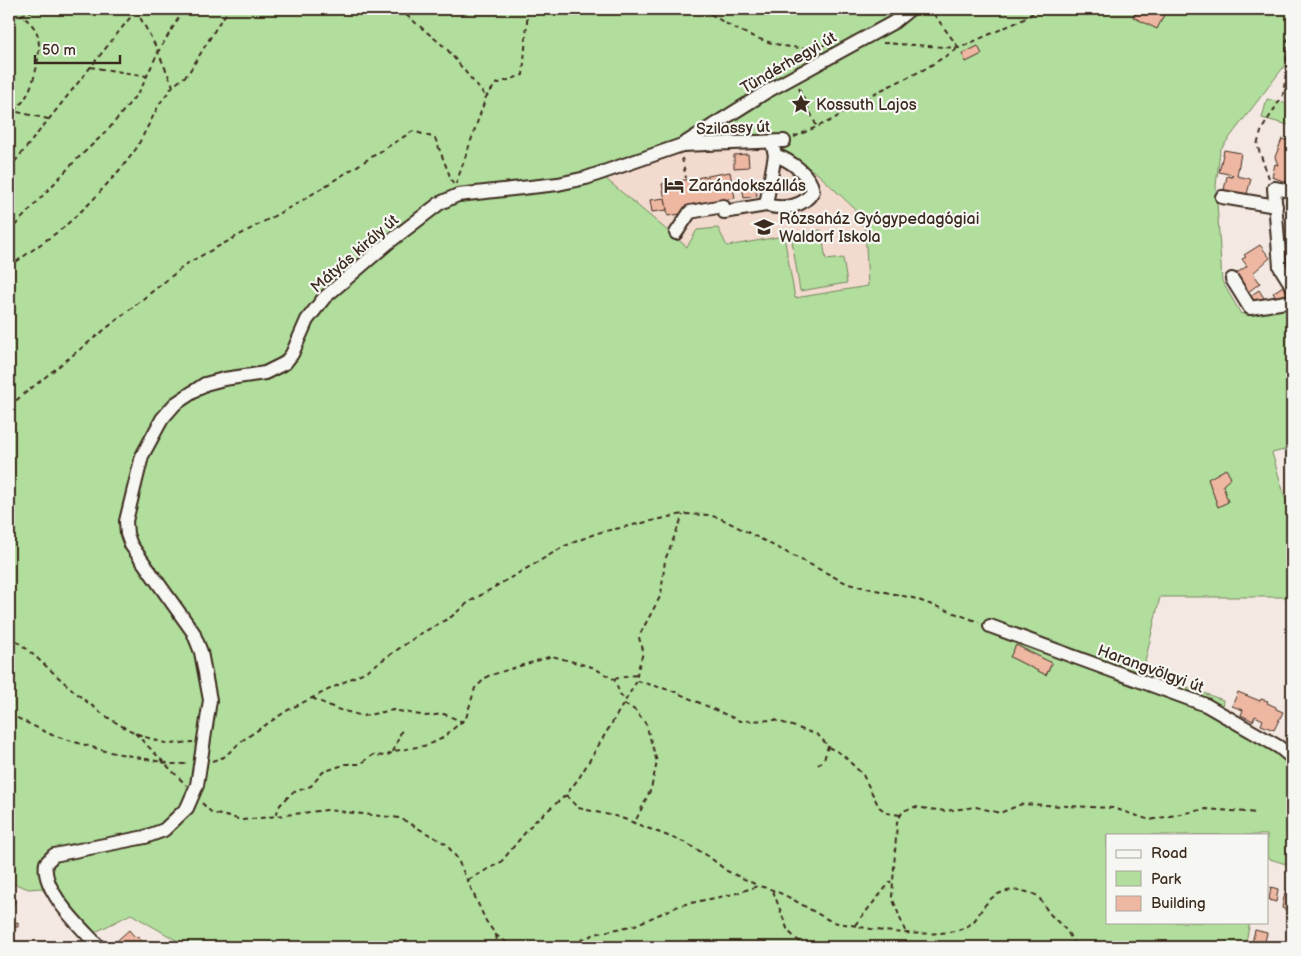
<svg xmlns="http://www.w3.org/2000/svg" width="1301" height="956" font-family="'Balsamiq Sans',sans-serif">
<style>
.built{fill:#f2dacf}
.green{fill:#b1de9d;stroke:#76845e;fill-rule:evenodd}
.building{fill:#eeb7a2;stroke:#3b2a1e}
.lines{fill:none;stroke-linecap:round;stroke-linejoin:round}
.minor-casing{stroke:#3b2a1e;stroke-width:16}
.path{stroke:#3b2a1e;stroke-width:2;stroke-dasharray:5 4;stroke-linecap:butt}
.minor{stroke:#f6f6f2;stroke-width:12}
.labels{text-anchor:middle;stroke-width:4.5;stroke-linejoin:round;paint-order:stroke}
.street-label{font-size:16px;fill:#3b2a1e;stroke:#f6f6f2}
.poi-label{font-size:16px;fill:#3b2a1e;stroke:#f6f6f2;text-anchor:start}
</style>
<rect width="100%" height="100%" fill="#f4e9e2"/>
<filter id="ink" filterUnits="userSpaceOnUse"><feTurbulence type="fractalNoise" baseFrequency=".02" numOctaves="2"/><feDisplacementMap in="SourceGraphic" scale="10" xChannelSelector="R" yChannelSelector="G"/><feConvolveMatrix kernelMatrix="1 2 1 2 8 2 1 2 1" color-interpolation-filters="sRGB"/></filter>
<g filter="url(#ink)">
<polygon class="built" points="781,146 787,154 818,174 855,209 865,225 868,286 795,298 687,247 605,179 665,156 681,153"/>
<g class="green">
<path d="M 9,9 L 1292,9 L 1292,56 L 1220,150 L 1216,186 L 1222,281 L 1241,314 L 1292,304 L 1292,448 L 1272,453 L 1292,521 L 1292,604 L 1289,597 L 1160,597 L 1143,671 L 1223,700 L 1221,718 L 1280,754 L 1292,765 L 1292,866 L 1267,858 L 1267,835 L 1107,835 L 1107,922 L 1250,922 L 1245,947 L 188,947 L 131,914 L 82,939 L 41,888 L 29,889 L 9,882 ZM 781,146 L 787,154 L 818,174 L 855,209 L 855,222 L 865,226 L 868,286 L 795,298 L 784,236 L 727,246 L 718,228 L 697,230 L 687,247 L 606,179 C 633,164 669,153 701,150 C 728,148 755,152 781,146 Z"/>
<polygon points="1267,99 1292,105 1292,126 1262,118"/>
<polygon points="821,230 826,260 843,258 847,283 800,291 791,235"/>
</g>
<g class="building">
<polygon points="1137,9 1167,9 1157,29 1133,17"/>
<polygon points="978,46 982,54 966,62 962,54"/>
<polygon points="1282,139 1292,142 1292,184 1272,177 1275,164 1278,165 1275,157"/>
<polygon points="1224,150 1241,153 1237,176 1251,179 1247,194 1224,190 1227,176 1232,177 1233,175 1219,172"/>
<polygon points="748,154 749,167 734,168 734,155"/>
<polygon points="730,172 735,198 685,206 686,213 668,216 662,184"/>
<polygon points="755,182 757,196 744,198 742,185"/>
<polygon points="665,198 667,210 652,212 650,200"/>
<polygon points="1260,245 1270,258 1253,273 1260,283 1247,293 1234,275 1247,266 1242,259 1246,257 1244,255"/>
<polygon points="1284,285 1290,292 1278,300 1273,293"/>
<polygon points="1259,290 1264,298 1255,304 1250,296"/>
<polygon points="1226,469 1231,478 1223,485 1228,502 1218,507 1208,479"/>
<polygon points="1016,645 1052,663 1046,675 1010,657"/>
<polygon points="1238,692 1260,701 1261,699 1268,701 1267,703 1276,707 1276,709 1283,712 1274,730 1261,725 1263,720 1255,716 1253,721 1241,715 1243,710 1232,706"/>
<polygon points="1271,887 1278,889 1276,902 1269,900"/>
<polygon points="1288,888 1292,890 1292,907 1289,911 1282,908 1285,892 1287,892"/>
<polygon points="14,897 15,903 12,905 14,923 18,922 18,927 9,927 9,898"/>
<polygon points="129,930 135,937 137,936 147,947 112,947 111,946"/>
<polygon points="1255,930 1267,933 1264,946 1268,947 1251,947"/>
</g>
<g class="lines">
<defs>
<g id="minor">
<polyline points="682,145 784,141"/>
<polyline points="1292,191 1274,188 1280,267 1292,286"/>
<polyline points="1222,197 1276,206"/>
<path d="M 766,205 C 784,210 804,207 813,191 C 810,174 791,161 775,155"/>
<polyline points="676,233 690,212 723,206 724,212 766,205 775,155 772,143"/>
<polyline points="1232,279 1250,308 1292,301"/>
<polyline points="990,626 1206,705 1279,747 1292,758"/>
<path d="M 99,947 C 81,927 41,891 46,863 L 54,855 L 145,837 L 164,830 L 187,808 L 197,785 L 210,700 L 201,652 L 193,632 L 131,545 L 127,534 L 126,521 L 142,456 L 162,419 L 175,404 L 205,384 L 224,379 L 265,373 L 285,363 L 292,354 L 307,320 L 324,298 L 388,243 L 440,203 L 458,195 L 558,184 L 586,178 L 682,145 L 766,92 L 894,22 L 910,9"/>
</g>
</defs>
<use href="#minor" class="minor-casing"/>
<g class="path">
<polyline points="399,9 446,48 486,97"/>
<path d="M 703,9 C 732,29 770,48 806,48 C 813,48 822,45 829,44"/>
<polyline points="136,10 154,43 173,86"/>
<polyline points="21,15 39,9"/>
<path d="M 9,20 L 21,15 C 26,19 32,24 35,29 C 45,45 34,86 24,100 C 21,104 17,108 13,111"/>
<polyline points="883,43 959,48 1024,19 1039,9"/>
<polyline points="90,67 147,76"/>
<polyline points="799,88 817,127"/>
<polyline points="9,113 13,111 48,119"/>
<polyline points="794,137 832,120 875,93 923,70 959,48 930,9"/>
<polyline points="682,158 686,178"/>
<polyline points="9,169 137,9"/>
<polyline points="1269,178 1257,145 1262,129 1283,95 1286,74 1287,40 1292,35"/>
<polyline points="456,184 486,97 496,84 523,75 528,9"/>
<polyline points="9,232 75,161 108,130 141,89 158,52 184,9"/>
<polyline points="9,267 63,228 91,202 124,165 136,149 160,103 173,86 188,74 221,20 230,9"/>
<polyline points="9,406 188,263 298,203 413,131 435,138 453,184"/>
<path d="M 9,635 C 60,673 101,729 166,743 C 174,745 185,742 193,742"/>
<polyline points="614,679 636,675"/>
<polyline points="637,681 673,691 740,721 775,720 818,735 830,748 842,754 863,775 879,807 887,813 900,815"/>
<polyline points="312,698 337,709 363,716 393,710 426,716 444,714 463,722"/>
<polyline points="624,704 635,710 646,724 657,762 651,789 634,824"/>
<polyline points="9,714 52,735 105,751 172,764 188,764"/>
<polyline points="135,733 186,785"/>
<polyline points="393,752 403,727"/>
<polyline points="212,761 224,757 243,740 288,710 368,670 420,634 451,617 469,602 565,546 597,533 683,514 708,515 720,518 848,584 913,598 979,622"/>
<polyline points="818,765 824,760 828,746"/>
<polyline points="566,795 578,808 619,817 686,843 708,856 727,871 757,885"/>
<polyline points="202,803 212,813 243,820 327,810 400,818 446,844 457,858 486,921 496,935 513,947"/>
<polyline points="276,815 280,805 292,793 311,786 323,772 346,764 360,764 373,755 386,756 395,751 428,745 441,739 466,718 475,688 488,676 552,656 592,667 614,679 620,694 625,700"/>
<path d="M 468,880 L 501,862 L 533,823 L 566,795 L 579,778 L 637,681 C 636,671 641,662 643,652 C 643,645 639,642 639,636 L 661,595 L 665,560 L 683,515"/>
<polyline points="773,891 788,931 802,944"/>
<polyline points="855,925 891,881"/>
<polyline points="905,931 892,897 897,822 903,811 914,807 945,811 976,807 1000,813 1022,804 1113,808 1150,820 1206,809 1258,813"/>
<polyline points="496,935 498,947"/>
<path d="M 564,947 L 595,934 L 635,925 L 681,905 L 734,894 L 758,886 C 782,890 806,908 827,919 C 836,924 847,924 857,926 C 882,932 914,935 940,933 C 952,932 964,930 973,922 C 978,917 981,909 986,904 C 999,887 1021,888 1038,896 L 1049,913 L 1067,931 L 1076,947"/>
</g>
<use href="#minor" class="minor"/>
</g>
</g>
<defs>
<symbol id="sight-bare" viewBox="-9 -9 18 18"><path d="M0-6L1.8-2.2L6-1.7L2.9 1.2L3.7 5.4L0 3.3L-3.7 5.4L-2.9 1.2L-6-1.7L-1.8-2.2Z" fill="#3b2a1e" stroke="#f6f6f2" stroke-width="2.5" paint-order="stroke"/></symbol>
<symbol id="hotel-bare" viewBox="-9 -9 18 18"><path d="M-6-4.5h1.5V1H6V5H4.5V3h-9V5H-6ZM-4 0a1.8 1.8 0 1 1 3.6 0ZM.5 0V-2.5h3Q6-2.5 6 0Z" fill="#3b2a1e" stroke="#f6f6f2" stroke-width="2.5" paint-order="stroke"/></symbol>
<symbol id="school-bare" viewBox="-9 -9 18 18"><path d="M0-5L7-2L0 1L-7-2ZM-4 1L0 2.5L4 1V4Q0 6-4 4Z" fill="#3b2a1e" stroke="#f6f6f2" stroke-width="2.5" paint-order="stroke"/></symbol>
</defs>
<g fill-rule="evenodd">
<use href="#sight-bare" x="787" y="90" width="28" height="28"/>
<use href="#hotel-bare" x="660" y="171" width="28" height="28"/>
<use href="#school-bare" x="750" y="213" width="28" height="28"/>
</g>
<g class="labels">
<g class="street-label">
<text transform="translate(788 62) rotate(-30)" y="6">Tündérhegyi út</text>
<text transform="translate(733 127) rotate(-2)" y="6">Szilassy út</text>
<text transform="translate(354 253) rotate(-41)" y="6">Mátyás király út</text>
<text transform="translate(1151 668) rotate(20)" y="6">Harangvölgyi út</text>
</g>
<g class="poi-label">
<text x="816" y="110">Kossuth Lajos</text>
<text x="689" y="191">Zarándokszállás</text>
<text x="779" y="224">Rózsaház Gyógypedagógiai<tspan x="779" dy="18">Waldorf Iskola</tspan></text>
</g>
</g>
<rect width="1301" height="956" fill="none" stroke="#f6f6f2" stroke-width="30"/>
<rect x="15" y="15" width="1271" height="926" fill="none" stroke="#3b2a1e" stroke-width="2" filter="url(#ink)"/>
<rect x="1106" y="834" width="162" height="90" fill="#f6f6f2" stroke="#aba49d"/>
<rect x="1116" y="850" width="25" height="8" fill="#f6f6f2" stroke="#aba49d"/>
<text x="1151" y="858" font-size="15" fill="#3b2a1e">Road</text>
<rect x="1116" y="871" width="25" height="15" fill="#b1de9d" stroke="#aba49d"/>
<text x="1151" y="884" font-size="15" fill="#3b2a1e">Park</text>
<rect x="1116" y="896" width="25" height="15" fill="#eeb7a2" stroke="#aba49d"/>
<text x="1151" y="908" font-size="15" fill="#3b2a1e">Building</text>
<path d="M35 55v8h85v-8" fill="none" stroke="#3b2a1e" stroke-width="2.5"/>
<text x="42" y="55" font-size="15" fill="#3b2a1e" stroke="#f6f6f2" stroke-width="4" paint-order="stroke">50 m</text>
</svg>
